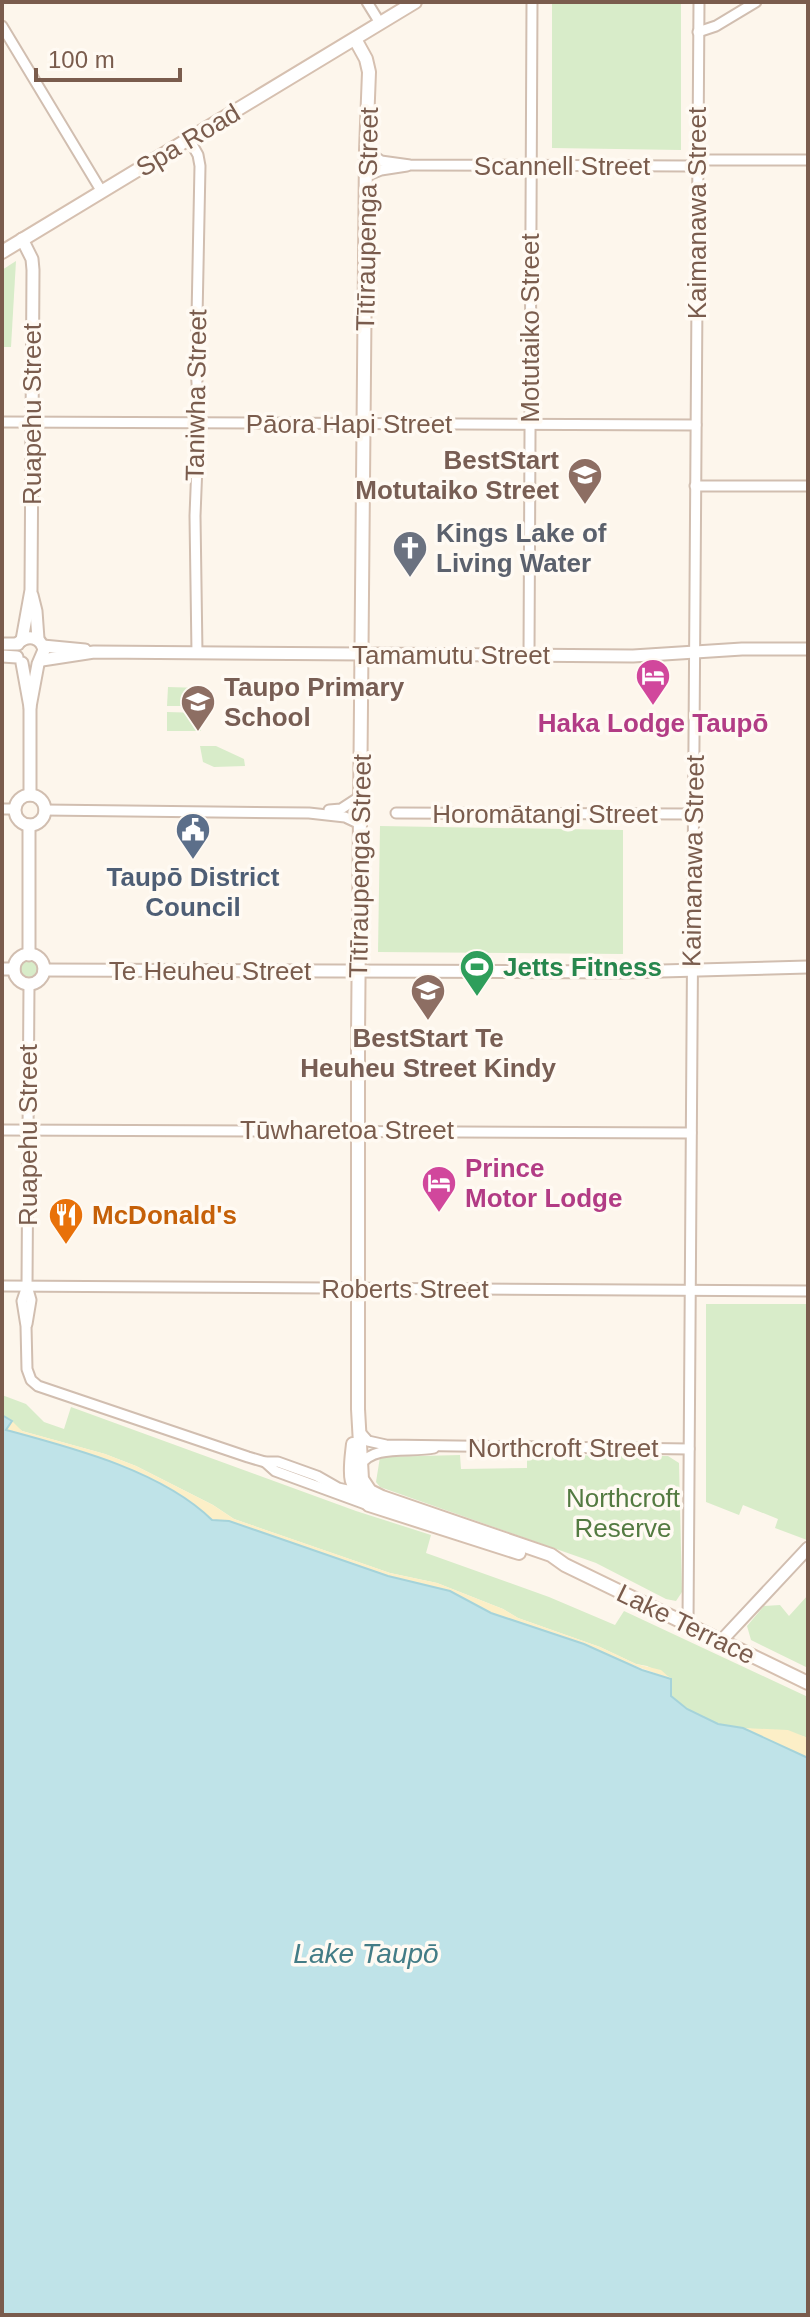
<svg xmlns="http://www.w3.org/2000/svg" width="810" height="2317" font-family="Arial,sans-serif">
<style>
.green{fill:#d8ecc9}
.sand{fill:#fcefc7}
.water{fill:#bfe3e8;stroke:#a5d3da;stroke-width:2}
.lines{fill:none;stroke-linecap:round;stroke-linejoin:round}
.minor-casing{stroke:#d1beb0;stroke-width:13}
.tertiary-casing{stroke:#d1beb0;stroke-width:15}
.secondary-casing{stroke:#d6c0b0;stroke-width:16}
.minor{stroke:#fff;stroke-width:9}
.tertiary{stroke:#fff;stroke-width:11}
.secondary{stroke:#fff;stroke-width:12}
.labels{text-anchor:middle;stroke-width:7;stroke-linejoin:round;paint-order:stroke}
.street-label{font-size:26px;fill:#7a5c4d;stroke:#fffaf3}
.education-label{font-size:26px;font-weight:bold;fill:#785e54;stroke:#fffaf3;text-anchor:end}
.worship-label{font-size:26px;font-weight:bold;fill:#5b616d;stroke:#fffaf3;text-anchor:start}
.hotel-label{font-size:26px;font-weight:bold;fill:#b23c85;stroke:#fffaf3}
.service-label{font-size:26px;font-weight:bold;fill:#4e5e75;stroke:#fffaf3}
.leisure-label{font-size:26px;font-weight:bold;fill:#27864d;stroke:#fffaf3;text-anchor:start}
.food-label{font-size:26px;font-weight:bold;fill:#c56008;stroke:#fffaf3;text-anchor:start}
.park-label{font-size:26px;fill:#537a41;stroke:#fffaf3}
.water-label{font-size:28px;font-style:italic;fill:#437c86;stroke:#fffaf3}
</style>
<rect width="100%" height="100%" fill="#fdf6ec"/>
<g class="green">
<polygon points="552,2 681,2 681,150 552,148"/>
<polygon points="16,261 11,347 2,347 2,270"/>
<polygon points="168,687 201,688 201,706 167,706"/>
<polygon points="167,712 201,713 201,731 167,731"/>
<polygon points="200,746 216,746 244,759 245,766 214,767 203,762"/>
<polygon points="380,826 623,830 623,954 378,952"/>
<circle cx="29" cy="969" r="9"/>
<polygon points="706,1304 808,1304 807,1540 775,1528 778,1519 743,1505 739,1515 706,1502"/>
<path d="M 2,1395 L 26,1404 L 44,1422 L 64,1429 L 71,1407 L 356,1511 L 431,1535 L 426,1553 L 549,1597 L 615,1625 L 624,1611 L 808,1697 L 808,1738 C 779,1727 750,1732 720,1724 C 702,1720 685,1708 671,1696 L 671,1678 L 647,1666 L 636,1664 L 600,1647 L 518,1618 L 503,1609 L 437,1583 L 390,1573 L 234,1519 L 213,1505 L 136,1466 L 105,1454 L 22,1431 L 2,1415 Z"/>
<polygon points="460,1455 461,1469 527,1468 527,1455 668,1456 679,1463 682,1592 676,1601 666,1599 596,1563 380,1487 376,1482 380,1457"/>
<polygon points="808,1595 808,1668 751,1640 747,1626 764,1606 780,1605 789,1616"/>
</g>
<g class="sand">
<path d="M 12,1421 L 22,1431 L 105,1454 L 136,1466 L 213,1505 L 234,1519 L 390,1573 L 437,1583 L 503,1609 L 518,1618 L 600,1647 L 636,1664 L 661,1670 L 671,1679 L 490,1613 L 450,1591 L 388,1576 L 229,1521 L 212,1520 C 163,1470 72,1448 5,1430 Z"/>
<polygon points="743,1728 788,1730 808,1738 808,1758"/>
</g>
<path class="water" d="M 2,1415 L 12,1421 L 6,1430 C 73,1448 162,1471 212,1520 L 229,1521 L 388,1576 L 450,1591 L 491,1613 L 584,1644 L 642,1670 L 671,1679 L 671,1696 L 687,1709 L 718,1724 L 743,1728 L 808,1758 L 808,2315 L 2,2315 Z"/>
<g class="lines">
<defs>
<g id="minor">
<polyline points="367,2 380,23"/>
<polyline points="2,26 102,192"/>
<polyline points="698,32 716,26 756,2"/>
<polyline points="189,139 198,155 200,166 196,368 199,413 195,516 197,653"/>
<polyline points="366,150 381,161 410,165 688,166 706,160 808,160"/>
<polyline points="366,176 381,170 407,166"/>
<polyline points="2,422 696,425"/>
<polyline points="695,486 808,486"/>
<polyline points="529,655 532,2"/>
<polyline points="2,809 15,809"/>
<polyline points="44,810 309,813 345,817 360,824"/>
<polyline points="329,810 341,809 361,796"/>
<polyline points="396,813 693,814"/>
<polyline points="2,1130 691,1133"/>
<polyline points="2,1286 808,1291"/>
<polyline points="27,1286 22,1301 26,1326 27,1369 31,1380 38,1386 248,1457 265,1462 278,1462 317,1476 338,1488 361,1493 387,1505"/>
<polyline points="27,1324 31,1300 27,1286 29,984"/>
<polyline points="360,1432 368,1441 386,1445 689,1449"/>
<polyline points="265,1462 275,1471 368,1505"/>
<path d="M 360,1466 C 372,1444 411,1453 434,1448"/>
<polyline points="688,1624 699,2"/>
</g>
<g id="tertiary">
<polyline points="32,595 36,611 38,639"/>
<polyline points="22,640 31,590 33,270 32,259 22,239"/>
<path d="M 18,643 C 28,634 41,637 44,650 L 38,664 L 30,707"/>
<polyline points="2,644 18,644"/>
<polyline points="43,646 85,650"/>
<polyline points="2,656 17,657"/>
<polyline points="42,660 94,652 633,656 742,649 808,649"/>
<polyline points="22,663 30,707 30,795"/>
<circle cx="30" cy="810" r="15"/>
<circle cx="29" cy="969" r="15"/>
<polyline points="29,955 29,825"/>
<polyline points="2,969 14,969"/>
<polyline points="44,970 624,972 808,967"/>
<polyline points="721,1641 808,1548"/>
</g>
<g id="secondary">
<polyline points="355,39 366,59 369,72 366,150 358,1037 358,1409 362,1479 370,1491 382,1497 551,1555 565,1565 808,1683"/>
<polyline points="2,252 415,2"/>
<path d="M 353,1444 C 350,1472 346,1486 369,1505 L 519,1553"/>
</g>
</defs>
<use href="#minor" class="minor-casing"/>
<use href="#tertiary" class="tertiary-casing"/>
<use href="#secondary" class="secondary-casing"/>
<use href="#minor" class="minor"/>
<use href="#tertiary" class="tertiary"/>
<use href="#secondary" class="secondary"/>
</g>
<defs>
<symbol id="school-pin" viewBox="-11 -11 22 30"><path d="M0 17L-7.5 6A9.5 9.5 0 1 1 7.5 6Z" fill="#8d6e63" stroke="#fffaf3"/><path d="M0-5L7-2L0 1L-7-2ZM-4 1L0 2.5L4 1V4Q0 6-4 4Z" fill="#fff"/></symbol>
<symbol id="church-pin" viewBox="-11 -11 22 30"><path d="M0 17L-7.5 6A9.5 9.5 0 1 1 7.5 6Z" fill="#6b7280" stroke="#fffaf3"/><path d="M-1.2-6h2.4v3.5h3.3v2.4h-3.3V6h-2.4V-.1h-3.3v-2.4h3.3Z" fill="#fff"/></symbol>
<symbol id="hotel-pin" viewBox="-11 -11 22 30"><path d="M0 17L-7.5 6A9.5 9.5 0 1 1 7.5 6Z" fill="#d1479c" stroke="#fffaf3"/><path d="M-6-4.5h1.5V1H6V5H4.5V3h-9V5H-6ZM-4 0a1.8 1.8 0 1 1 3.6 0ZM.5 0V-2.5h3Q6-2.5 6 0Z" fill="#fff"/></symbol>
<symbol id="civic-pin" viewBox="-11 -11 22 30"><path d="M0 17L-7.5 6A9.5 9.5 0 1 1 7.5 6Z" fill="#5c6f8a" stroke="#fffaf3"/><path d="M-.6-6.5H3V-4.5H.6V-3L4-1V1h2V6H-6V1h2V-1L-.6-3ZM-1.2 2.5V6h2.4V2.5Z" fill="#fff"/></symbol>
<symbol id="stadium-pin" viewBox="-11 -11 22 30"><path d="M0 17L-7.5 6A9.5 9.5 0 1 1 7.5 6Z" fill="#2e9e5b" stroke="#fffaf3"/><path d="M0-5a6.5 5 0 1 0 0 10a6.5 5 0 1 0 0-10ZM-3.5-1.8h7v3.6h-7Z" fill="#fff"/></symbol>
<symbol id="restaurant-pin" viewBox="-11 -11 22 30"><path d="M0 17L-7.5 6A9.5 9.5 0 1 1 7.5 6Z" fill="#e8710a" stroke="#fffaf3"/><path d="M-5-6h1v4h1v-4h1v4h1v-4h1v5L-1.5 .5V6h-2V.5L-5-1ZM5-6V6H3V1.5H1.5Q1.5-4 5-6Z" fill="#fff"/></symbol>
</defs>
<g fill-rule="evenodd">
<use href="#school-pin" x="565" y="455" width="40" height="54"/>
<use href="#church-pin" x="390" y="528" width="40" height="54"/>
<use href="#hotel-pin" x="633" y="656" width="40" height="54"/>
<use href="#school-pin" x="178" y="682" width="40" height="54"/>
<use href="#civic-pin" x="173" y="810" width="40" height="54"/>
<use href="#stadium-pin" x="457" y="947" width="40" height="54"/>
<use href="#school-pin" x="408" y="971" width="40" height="54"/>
<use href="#hotel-pin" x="419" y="1163" width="40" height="54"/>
<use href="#restaurant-pin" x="46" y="1195" width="40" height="54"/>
</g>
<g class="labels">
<g class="street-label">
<text transform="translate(188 140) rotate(-31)" y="9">Spa Road</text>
<text x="562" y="175">Scannell Street</text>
<text transform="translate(697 213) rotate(-90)" y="9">Kaimanawa Street</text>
<text transform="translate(367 219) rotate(-89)" y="9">Tītīraupenga Street</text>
<text transform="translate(530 328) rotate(-90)" y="9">Motutaiko Street</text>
<text transform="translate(196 395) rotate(-89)" y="9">Taniwha Street</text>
<text transform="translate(32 414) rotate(-90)" y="9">Ruapehu Street</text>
<text x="349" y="433">Pāora Hapi Street</text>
<text x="451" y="664">Tamamutu Street</text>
<text x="545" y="823">Horomātangi Street</text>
<text transform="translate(693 861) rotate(-89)" y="9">Kaimanawa Street</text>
<text transform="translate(360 866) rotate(-89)" y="9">Tītīraupenga Street</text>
<text x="210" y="980">Te Heuheu Street</text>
<text x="347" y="1139">Tūwharetoa Street</text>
<text transform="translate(28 1135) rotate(-90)" y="9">Ruapehu Street</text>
<text x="405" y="1298">Roberts Street</text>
<text x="563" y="1457">Northcroft Street</text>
<text transform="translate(686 1624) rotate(26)" y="9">Lake Terrace</text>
</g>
<g class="education-label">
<text x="559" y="469">BestStart<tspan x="559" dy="30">Motutaiko Street</tspan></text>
<text x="224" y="696" text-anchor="start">Taupo Primary<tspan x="224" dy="30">School</tspan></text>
<text x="428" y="1047" text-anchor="middle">BestStart Te<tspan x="428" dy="30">Heuheu Street Kindy</tspan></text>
</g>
<g class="worship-label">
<text x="436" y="542">Kings Lake of<tspan x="436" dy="30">Living Water</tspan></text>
</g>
<g class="hotel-label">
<text x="653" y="732">Haka Lodge Taupō</text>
<text x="465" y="1177" text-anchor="start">Prince<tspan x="465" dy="30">Motor Lodge</tspan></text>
</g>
<g class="service-label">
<text x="193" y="886">Taupō District<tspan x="193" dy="30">Council</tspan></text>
</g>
<g class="leisure-label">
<text x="503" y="976">Jetts Fitness</text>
</g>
<g class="food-label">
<text x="92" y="1224">McDonald's</text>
</g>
<g class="park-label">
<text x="623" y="1507">Northcroft<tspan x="623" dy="30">Reserve</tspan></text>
</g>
<g class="water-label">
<text x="366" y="1963">Lake Taupō</text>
</g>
</g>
<rect width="810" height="2317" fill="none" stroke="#7a5c4d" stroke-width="8"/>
<path d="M36 68v12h144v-12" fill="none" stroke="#7a5c4d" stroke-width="4"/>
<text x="48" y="68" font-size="24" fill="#7a5c4d" stroke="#fffaf3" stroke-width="6" paint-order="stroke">100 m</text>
</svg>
